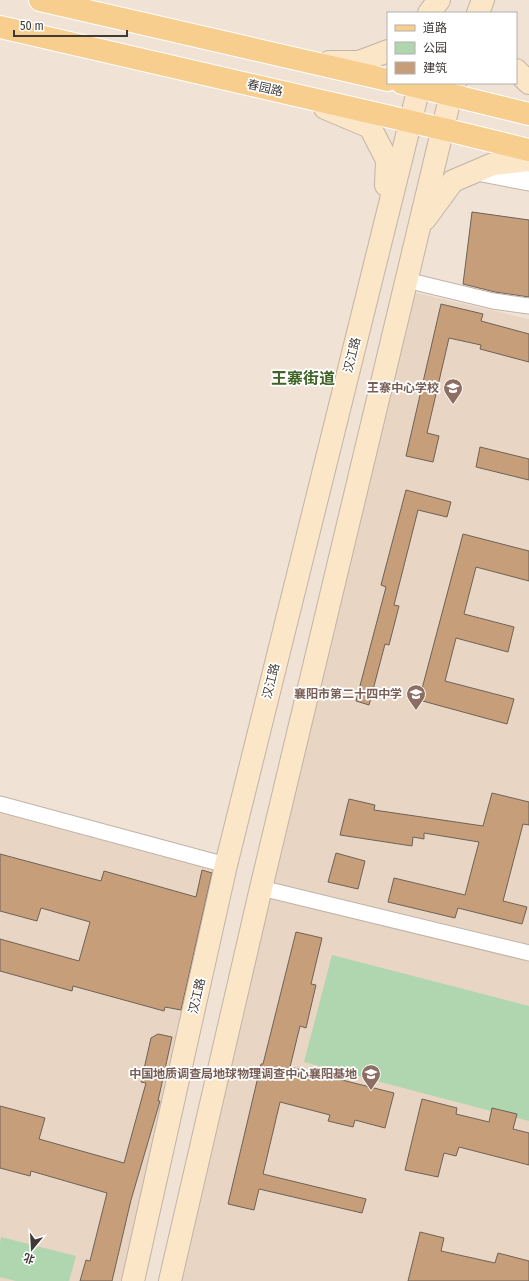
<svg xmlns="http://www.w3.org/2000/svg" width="529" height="1281" font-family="'Fira Sans Condensed','Noto Sans SC',sans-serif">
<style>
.built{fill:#e9d5c3}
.green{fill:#b0d6b0}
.building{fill:#c69e7a;stroke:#6e6257}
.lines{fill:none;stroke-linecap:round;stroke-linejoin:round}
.minor-casing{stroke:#c1b3a7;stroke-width:17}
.tertiary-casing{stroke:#c1b3a7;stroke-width:21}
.secondary-casing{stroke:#c1b3a7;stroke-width:24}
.primary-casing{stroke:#fff;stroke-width:24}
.minor{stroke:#fff;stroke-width:15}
.tertiary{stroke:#fff;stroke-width:19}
.secondary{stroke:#fbe7c7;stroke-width:22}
.primary{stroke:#f8ce8e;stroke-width:22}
.labels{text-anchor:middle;stroke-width:3.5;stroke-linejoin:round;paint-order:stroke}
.street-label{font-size:12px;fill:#3f3a35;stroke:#fff}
.education-label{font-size:12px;font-weight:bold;fill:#785e54;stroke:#fff;text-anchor:end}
.district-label{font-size:16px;font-weight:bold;fill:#3f6426;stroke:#fff}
</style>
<rect width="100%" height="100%" fill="#f1e2d6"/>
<g class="built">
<polygon points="404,290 529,319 529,1281 170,1281"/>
<polygon points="0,804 226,865 133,1281 0,1281"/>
</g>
<g class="green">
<polygon points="332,955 529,1006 529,1121 304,1062"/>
<polygon points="1,1237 76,1256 69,1281 16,1281 0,1277 0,1243"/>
</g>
<g class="building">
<polygon points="472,212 529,220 529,297 495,292 463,284"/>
<polygon points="441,304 483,314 481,321 529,334 529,362 480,349 481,345 449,338 427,433 439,436 433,462 406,456"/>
<polygon points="480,447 529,459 529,480 476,467"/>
<polygon points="406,490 451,502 447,517 418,510 394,605 399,606 389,645 385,644 369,705 356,701 386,587 381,585"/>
<polygon points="463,534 529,551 529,581 476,567 464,614 514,627 508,652 456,638 445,681 514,699 507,724 419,700"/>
<polygon points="492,793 529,802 529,825 523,824 503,901 527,907 522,924 458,908 455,918 388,902 394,878 465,895 479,842 424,833 424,839 413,837 412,846 340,835 349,799 375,805 374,810 483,826"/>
<polygon points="336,853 365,861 358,889 328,882"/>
<polygon points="0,854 101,881 104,871 196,897 202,870 212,873 181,1010 165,1007 164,1011 73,986 72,991 0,971 0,939 79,961 90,922 41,908 37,921 0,911"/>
<polygon points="296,932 322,938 311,984 316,985 306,1028 300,1026 290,1067 394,1093 385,1128 355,1120 353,1127 328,1121 330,1115 280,1102 263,1174 366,1199 362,1213 259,1189 254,1210 228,1204 261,1064 263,1064"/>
<polygon points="158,1034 172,1037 158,1101 160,1101 131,1200 112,1281 80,1281 86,1260 90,1261 107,1193 31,1171 30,1176 0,1168 0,1106 45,1118 39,1139 124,1163 146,1083 141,1082 151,1038"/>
<polygon points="422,1099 457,1108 456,1114 489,1122 492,1108 517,1114 513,1129 529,1133 529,1165 459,1147 456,1156 444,1153 438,1177 405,1170"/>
<polygon points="420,1232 444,1238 441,1251 495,1263 498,1253 529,1261 529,1281 408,1281"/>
</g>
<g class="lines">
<defs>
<g id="minor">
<polyline points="406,280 493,301 529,306"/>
<polyline points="0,804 226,865"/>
<polyline points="261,888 529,953"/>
</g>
<polyline id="tertiary" points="477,171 529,181"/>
<g id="secondary">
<polyline points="429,13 439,0"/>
<polyline points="478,13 483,0"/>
<polyline points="329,62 359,62 388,51"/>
<polyline points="516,70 529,83"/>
<polyline points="325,108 370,127 387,160 386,185"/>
<polyline points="425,219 453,181 493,164 529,160"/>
<polyline points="133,1281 226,865 420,83"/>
<polyline points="170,1281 261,888 451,94 455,83"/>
</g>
<g id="primary">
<polyline points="40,0 388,80"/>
<polyline points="0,27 443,129 529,150"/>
<polyline points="402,83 529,114"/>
</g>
</defs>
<use href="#minor" class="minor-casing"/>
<use href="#tertiary" class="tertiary-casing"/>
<use href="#secondary" class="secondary-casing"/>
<use href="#primary" class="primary-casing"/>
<use href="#minor" class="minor"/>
<use href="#tertiary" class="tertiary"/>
<use href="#secondary" class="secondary"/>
<use href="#primary" class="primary"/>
</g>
<defs>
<symbol id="school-pin" viewBox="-11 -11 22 30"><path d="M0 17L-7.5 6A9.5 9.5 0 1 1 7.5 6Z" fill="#8d6e63" stroke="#fff"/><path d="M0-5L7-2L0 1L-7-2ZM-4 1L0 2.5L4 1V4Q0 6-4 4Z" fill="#fff"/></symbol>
<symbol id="university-pin" viewBox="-11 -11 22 30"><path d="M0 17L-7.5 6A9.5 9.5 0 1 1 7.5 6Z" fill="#8d6e63" stroke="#fff"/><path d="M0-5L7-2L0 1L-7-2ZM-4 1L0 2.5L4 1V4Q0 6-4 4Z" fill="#fff"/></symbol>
</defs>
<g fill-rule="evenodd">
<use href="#school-pin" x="442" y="377" width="22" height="30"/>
<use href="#school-pin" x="405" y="683" width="22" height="30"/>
<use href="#university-pin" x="360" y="1063" width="22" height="30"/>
</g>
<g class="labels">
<g class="street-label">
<text transform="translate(265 88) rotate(13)" y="4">春园路</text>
<text transform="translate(352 355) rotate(-76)" y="4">汉江路</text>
<text transform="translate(271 681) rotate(-76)" y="4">汉江路</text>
<text transform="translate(197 996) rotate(-77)" y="4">汉江路</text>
</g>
<g class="education-label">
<text x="439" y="392">王寨中心学校</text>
<text x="402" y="698">襄阳市第二十四中学</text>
<text x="357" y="1078">中国地质调查局地球物理调查中心襄阳基地</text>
</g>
<g class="district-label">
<text x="303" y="384">王寨街道</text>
</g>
</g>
<rect x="387" y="12" width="130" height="72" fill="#ffffff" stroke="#b2b0ae"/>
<rect x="395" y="25" width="20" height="6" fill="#f8ce8e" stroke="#b2b0ae"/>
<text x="423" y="32" font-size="12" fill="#3f3a35">道路</text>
<rect x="395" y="42" width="20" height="12" fill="#b0d6b0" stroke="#b2b0ae"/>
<text x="423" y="52" font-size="12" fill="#3f3a35">公园</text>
<rect x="395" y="62" width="20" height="12" fill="#c69e7a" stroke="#b2b0ae"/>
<text x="423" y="72" font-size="12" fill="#3f3a35">建筑</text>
<g transform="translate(32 1249) rotate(198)" stroke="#ffffff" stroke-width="3" paint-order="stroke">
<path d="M0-3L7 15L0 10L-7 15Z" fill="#3f3a35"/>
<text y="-6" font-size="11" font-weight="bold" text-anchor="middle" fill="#3f3a35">北</text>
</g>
<path d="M14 30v6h113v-6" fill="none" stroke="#3f3a35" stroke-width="2"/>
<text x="20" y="30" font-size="12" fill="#3f3a35" stroke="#ffffff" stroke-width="3" paint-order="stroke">50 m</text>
</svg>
